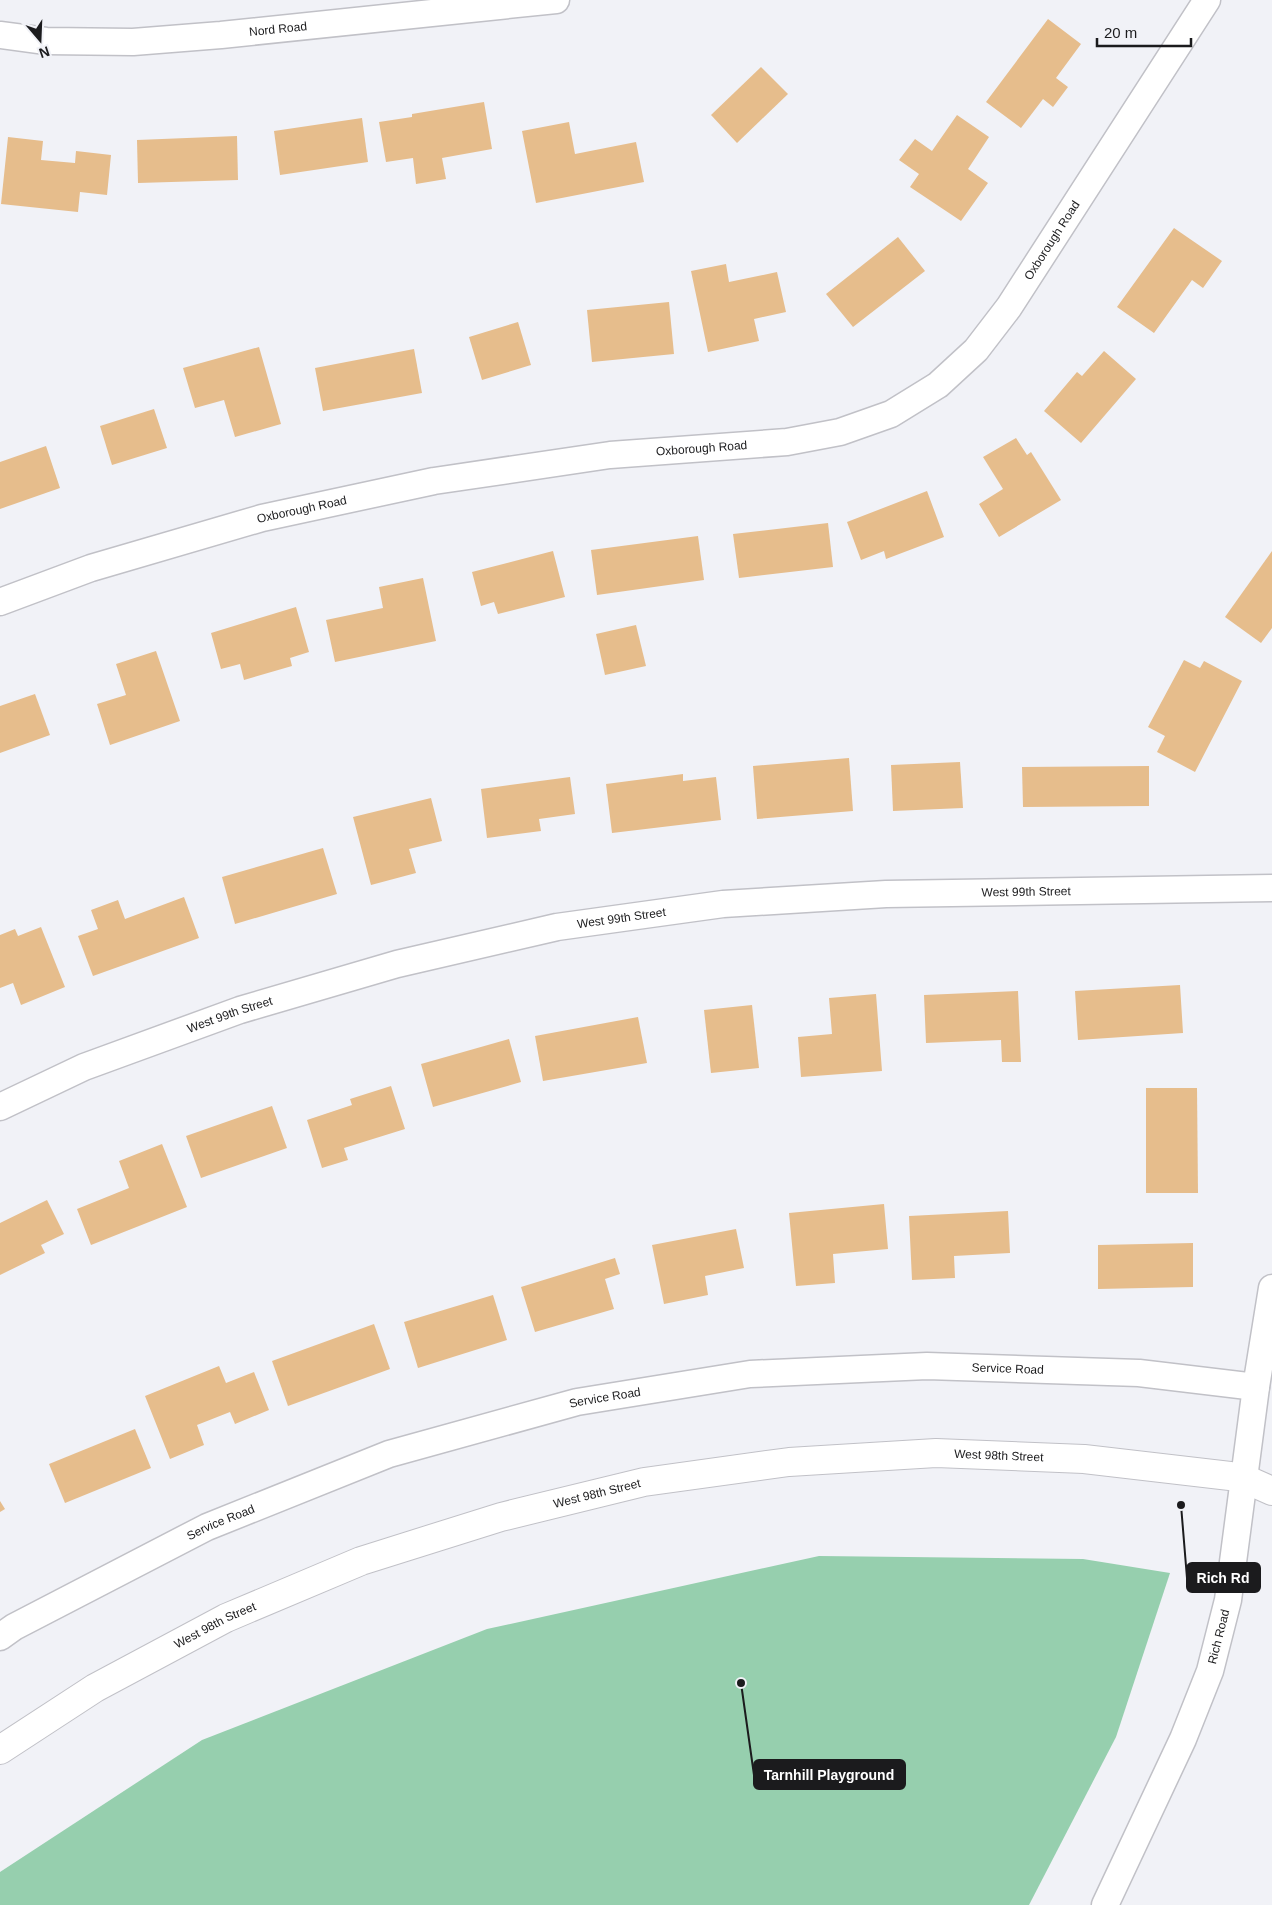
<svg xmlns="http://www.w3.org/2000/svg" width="1272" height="1905" font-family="Arial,sans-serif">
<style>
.park{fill:#96cfae}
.building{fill:#e6bd8c}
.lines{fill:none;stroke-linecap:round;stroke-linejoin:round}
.minor-casing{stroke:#c1c1c7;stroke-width:29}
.tertiary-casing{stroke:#c1c1c7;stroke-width:30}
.minor{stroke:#fff;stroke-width:26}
.tertiary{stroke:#fff;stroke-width:28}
.labels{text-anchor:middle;stroke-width:4;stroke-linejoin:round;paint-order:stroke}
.street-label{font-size:12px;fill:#1b1b1d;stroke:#f1f2f7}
.leader{fill:none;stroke:#1b1b1d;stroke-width:2}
.callout-dot{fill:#1b1b1d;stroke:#f1f2f7;stroke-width:2}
.callout{fill:#1b1b1d;stroke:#1b1b1d;stroke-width:2}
.callout-label{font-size:14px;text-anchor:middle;font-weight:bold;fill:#fff}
</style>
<rect width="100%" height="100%" fill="#f1f2f7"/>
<polygon class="park" points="819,1556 1083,1559 1170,1573 1116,1737 1029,1905 0,1905 0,1872 202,1740 487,1629"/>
<g class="building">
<polygon points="1048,19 1081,44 1056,78 1068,87 1053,107 1043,99 1021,128 986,102"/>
<polygon points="761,67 788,94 737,143 711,115"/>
<polygon points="484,102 492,149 442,158 446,179 416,184 413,158 386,162 379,122 412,117 412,114"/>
<polygon points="957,115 989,137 968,169 988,183 961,221 910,187 919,174 899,160 915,139 932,151"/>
<polygon points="362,118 368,162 280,175 274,131"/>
<polygon points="569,122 575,154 636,142 644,182 536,203 522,131"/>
<polygon points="237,136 238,180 138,183 137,140"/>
<polygon points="8,137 43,141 41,160 75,163 76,151 111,155 107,195 80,192 78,212 1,204"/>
<polygon points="1174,228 1222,261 1203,288 1192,280 1154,333 1117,307"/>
<polygon points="898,237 925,271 853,327 826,294"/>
<polygon points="726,264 729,282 777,272 786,312 754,319 759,341 708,352 691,271"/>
<polygon points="669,302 674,354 592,362 587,310"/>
<polygon points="518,322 531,365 482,380 469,337"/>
<polygon points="259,347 281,424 235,437 224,400 195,408 183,368"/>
<polygon points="414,349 422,393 323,411 315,368"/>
<polygon points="1104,351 1136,379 1081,443 1044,411 1077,372 1082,376"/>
<polygon points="154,409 167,448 112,465 100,426"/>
<polygon points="1016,438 1027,455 1031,452 1061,500 999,537 979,504 1003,489 983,457"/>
<polygon points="46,446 60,488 0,509 0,462"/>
<polygon points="927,491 944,537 886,559 884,551 861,560 847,522"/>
<polygon points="828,523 833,567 739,578 733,534"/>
<polygon points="698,536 704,580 597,595 591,550"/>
<polygon points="553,551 565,597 498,614 494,602 481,606 472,572"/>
<polygon points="1272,551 1272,628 1261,643 1225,617"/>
<polygon points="423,578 436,641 335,662 326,620 383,608 379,587"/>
<polygon points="296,607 309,652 290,658 292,666 244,680 240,664 221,669 211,633"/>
<polygon points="636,625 646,666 605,675 596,634"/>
<polygon points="156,651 180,721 110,745 97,704 126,695 116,664"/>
<polygon points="1184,660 1200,668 1204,661 1242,681 1195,772 1157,752 1165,736 1148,727"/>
<polygon points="35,694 50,735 0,753 0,706"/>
<polygon points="849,758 853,811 757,819 753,766"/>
<polygon points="960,762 963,808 893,811 891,765"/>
<polygon points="1149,766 1149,806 1023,807 1022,767"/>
<polygon points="683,774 683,781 716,777 721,820 612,833 606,784"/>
<polygon points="570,777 575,814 539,819 541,831 487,838 481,789"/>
<polygon points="431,798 442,841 409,849 416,873 371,885 353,817"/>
<polygon points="323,848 337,894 235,924 222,877"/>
<polygon points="184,897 199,938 93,976 78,936 98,929 91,910 118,900 125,919"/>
<polygon points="41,927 65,987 21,1005 13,983 0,988 0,935 15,929 18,936"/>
<polygon points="1180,985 1183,1033 1078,1040 1075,991"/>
<polygon points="1018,991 1021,1062 1002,1062 1001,1040 926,1043 924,995"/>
<polygon points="876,994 882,1071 801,1077 798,1037 832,1034 829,998"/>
<polygon points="752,1005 759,1068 711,1073 704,1010"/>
<polygon points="638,1017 647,1063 543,1081 535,1036"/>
<polygon points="509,1039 521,1082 433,1107 421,1064"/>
<polygon points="391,1086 405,1129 344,1148 348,1160 322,1168 307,1120 352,1105 350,1099"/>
<polygon points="1146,1088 1197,1088 1198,1193 1146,1193"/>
<polygon points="272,1106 287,1148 201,1178 186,1136"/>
<polygon points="162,1144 187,1207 91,1245 77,1209 129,1188 119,1161"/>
<polygon points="47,1200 64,1234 41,1245 45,1253 0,1275 0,1223"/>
<polygon points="884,1204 888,1249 833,1254 835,1283 796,1286 789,1213"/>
<polygon points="1008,1211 1010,1253 954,1256 955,1278 912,1280 909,1216"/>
<polygon points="736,1229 744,1268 705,1276 708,1295 664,1304 652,1245"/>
<polygon points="1193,1243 1193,1287 1098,1289 1098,1245"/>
<polygon points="615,1258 620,1274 605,1279 614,1309 535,1332 521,1287"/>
<polygon points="493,1295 507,1340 418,1368 404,1322"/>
<polygon points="374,1324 390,1369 288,1406 272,1361"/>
<polygon points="219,1366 226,1383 254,1372 269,1410 235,1424 230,1412 197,1425 204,1445 170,1459 145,1396"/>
<polygon points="135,1429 151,1468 65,1503 49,1464"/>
<polygon points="0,1501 5,1509 0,1512"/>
</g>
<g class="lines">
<defs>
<g id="minor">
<path id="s1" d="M 0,35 L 46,41 L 133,42 L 221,35 L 556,0"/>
<path id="s2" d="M 0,602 L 91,568 L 262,518 L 434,481 L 610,455 L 787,442 L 840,432 L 891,414 L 938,385 L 976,350 L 1009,307 L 1207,0"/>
<path id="s3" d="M 0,1107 L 84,1067 L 240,1010 L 397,964 L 557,927 L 723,904 L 886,894 L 1272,888"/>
<path id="s4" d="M 0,1637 L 14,1627 L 207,1527 L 389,1454 L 577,1402 L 750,1374 L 927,1366 L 1139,1373 L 1256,1387"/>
<path id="s5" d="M 1105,1905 L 1183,1739 L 1210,1671 L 1228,1600 L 1256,1387 L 1272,1288"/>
</g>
<g id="tertiary">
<path id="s6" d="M 0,1750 L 95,1688 L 226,1618 L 361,1561 L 501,1517 L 644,1482 L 789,1462 L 936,1453 L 1084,1459 L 1230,1476 L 1245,1479 L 1272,1491"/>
</g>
</defs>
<use href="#minor" class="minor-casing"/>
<use href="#tertiary" class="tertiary-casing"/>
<use href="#minor" class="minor"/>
<use href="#tertiary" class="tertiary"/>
</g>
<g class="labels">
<g class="street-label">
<text dy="4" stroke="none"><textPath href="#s1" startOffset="279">Nord Road</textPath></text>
<text dy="4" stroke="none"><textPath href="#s2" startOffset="1155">Oxborough Road</textPath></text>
<text dy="4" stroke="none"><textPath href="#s2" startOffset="721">Oxborough Road</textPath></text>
<text dy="4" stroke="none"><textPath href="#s2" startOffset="316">Oxborough Road</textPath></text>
<text dy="4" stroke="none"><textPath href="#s3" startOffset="1058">West 99th Street</textPath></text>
<text dy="4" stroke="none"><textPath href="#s3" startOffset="652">West 99th Street</textPath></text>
<text dy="4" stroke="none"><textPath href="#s3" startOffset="248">West 99th Street</textPath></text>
<text dy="4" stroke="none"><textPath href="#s4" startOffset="1059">Service Road</textPath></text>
<text dy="4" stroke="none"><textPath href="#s4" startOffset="654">Service Road</textPath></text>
<text dy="4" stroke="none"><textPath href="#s6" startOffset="1059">West 98th Street</textPath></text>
<text dy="4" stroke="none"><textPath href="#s6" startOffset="654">West 98th Street</textPath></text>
<text dy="4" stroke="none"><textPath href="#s4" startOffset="249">Service Road</textPath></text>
<text dy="4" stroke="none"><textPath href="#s6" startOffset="249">West 98th Street</textPath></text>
<text dy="4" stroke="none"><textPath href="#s5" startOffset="292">Rich Road</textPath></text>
</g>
</g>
<path class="leader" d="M1181 1505L1187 1578M741 1683L754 1775"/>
<g class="callout-dot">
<circle cx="1181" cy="1505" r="5"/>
<circle cx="741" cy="1683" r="5"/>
</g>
<g class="callout">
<rect x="1187" y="1563" width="73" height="29" rx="5"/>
<rect x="754" y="1760" width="151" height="29" rx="5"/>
</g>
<g class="callout-label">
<text x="1223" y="1583">Rich Rd</text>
<text x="829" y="1780">Tarnhill Playground</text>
</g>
<g transform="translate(40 40) rotate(161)" stroke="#f1f2f7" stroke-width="4" paint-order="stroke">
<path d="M0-4L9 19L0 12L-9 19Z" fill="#1b1b1d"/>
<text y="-8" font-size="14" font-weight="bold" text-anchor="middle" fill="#1b1b1d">N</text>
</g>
<path d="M1097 38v8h94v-8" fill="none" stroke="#1b1b1d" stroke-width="2.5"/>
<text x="1104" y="38" font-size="15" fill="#1b1b1d" stroke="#f1f2f7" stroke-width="4" paint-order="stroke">20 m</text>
</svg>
